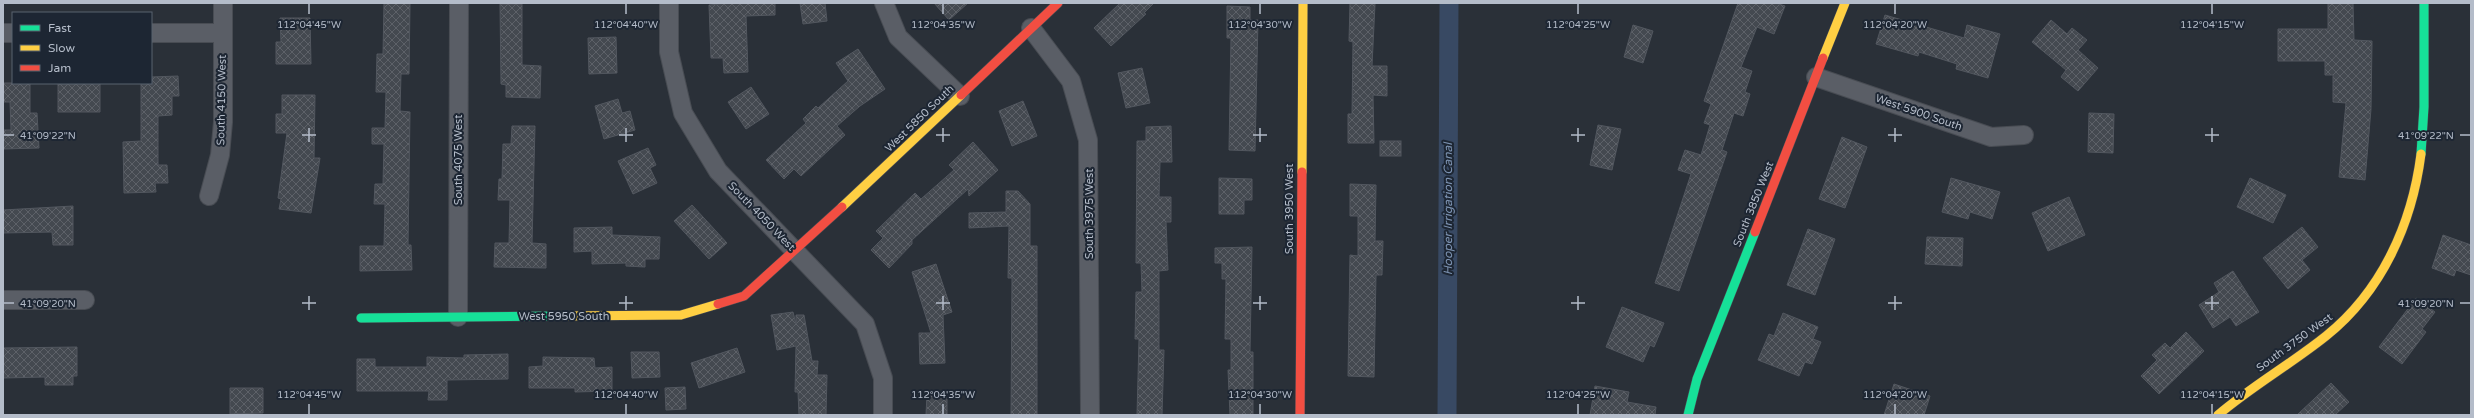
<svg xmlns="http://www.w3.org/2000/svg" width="2474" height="418" font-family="'Varela Round',sans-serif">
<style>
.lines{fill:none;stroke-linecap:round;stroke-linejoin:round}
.canal{stroke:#384963;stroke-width:19}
.building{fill:url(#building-cross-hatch);stroke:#52575f}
.street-casing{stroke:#484c53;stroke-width:20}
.fast-casing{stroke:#484c53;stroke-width:10}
.slow-casing{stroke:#484c53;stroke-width:10}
.jam-casing{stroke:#484c53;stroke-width:10}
.street{stroke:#5a5e66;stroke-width:18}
.fast{stroke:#16e098;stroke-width:9}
.slow{stroke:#ffcf43;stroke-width:9}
.jam{stroke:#f24e42;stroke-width:9}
.ticks{fill:none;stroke:#b4bcc9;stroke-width:1.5}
.labels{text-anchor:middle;stroke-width:4;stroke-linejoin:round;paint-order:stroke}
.street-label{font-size:11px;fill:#b4bcc9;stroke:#1d2633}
.water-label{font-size:12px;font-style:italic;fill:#7c92b1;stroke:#1d2633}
.ticks-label{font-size:10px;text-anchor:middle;fill:#b4bcc9;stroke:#1d2633;stroke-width:4;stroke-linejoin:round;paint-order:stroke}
</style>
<defs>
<pattern id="building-cross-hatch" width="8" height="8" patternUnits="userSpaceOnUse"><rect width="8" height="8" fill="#444950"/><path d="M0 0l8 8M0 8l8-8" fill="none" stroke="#5d6168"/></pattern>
</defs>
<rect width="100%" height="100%" fill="#2a3038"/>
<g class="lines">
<polyline class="canal" points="1447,415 1449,3"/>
</g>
<g class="building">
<polygon points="384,3 410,3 409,74 401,74 400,111 410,112 408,245 411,245 412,270 360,271 360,246 384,246 385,204 374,204 375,184 383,184 384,144 372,144 372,128 385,128 386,92 376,92 377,54 383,54"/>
<polygon points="729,3 775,3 775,15 746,16 748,72 724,73 723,58 711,58 709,5"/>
<polygon points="800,3 825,3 827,21 803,24"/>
<polygon points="934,3 968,3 949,20"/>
<polygon points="1120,3 1154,3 1144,13 1146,14 1111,46 1094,28"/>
<polygon points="1350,3 1375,4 1372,66 1387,66 1387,96 1373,95 1374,143 1348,143 1348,114 1352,114 1353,42 1349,41"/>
<polygon points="1738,3 1776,3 1785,6 1774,34 1757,27 1741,67 1752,71 1745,92 1750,94 1743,116 1734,113 1722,150 1727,152 1679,291 1655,283 1691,174 1678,170 1685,150 1701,155 1710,125 1704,123 1711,104 1704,101"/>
<polygon points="2328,3 2353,3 2354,40 2372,41 2371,109 2365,180 2339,177 2346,103 2333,102 2333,75 2325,75 2325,61 2278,61 2278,29 2328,29"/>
<polygon points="500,4 522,4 522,65 541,66 540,98 506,97 506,85 501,84"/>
<polygon points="1227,6 1250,7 1250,20 1258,20 1255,151 1229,150 1231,38 1227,38"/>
<polygon points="1885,15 1964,38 1967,25 2000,34 1988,78 1956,69 1957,64 1919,52 1918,56 1876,44"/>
<polygon points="280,18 310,18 311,64 276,64 276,42 281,42"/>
<polygon points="2051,20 2067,34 2072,28 2087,40 2078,50 2098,68 2078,91 2061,77 2066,70 2032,42"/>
<polygon points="1633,25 1653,31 1643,63 1624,57"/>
<polygon points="616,37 617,73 589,74 588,38"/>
<polygon points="858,49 885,89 860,106 837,126 845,135 801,176 794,169 784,179 766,160 806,123 803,119 816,106 818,108 848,81 836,63"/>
<polygon points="1142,68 1150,103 1126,108 1118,73"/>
<polygon points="178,76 179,96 172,96 172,115 158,116 158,165 167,165 168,183 155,183 156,192 124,193 123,142 141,141 141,83 151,83 151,77"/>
<polygon points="3,83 30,83 30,113 37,113 39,148 3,149 3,130 11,130 10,102 3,102"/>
<polygon points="100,83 100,112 58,112 58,84"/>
<polygon points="751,87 769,114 746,129 728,102"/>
<polygon points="282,95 315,95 314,158 320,158 311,213 279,209 281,199 278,198 287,133 276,133 276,114 282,114"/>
<polygon points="618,99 622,113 630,111 635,130 604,139 595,106"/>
<polygon points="1023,101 1037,136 1012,146 999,111"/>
<polygon points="2089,113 2114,114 2113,153 2088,152"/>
<polygon points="1598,125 1621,129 1612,170 1590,165"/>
<polygon points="512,126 535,126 532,243 546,244 546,268 494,267 495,243 509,243 510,200 498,200 499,179 502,179 503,144 511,144"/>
<polygon points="1171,126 1172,162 1160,162 1159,197 1171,197 1171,222 1166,222 1168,270 1159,271 1159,350 1164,350 1162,415 1137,415 1139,339 1135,339 1136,292 1142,292 1141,263 1136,263 1137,141 1146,141 1146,127"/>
<polygon points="1842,137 1867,147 1845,208 1819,199"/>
<rect x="1380" y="141" width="21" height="15"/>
<polygon points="973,142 998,170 969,196 968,189 912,240 912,244 889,268 871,250 883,238 876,231 915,193 921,199 954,170 949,165"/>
<polygon points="648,148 656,165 650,168 657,183 633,194 618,161"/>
<polygon points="1219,178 1252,179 1252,200 1244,200 1244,214 1219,214"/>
<polygon points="1951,178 2000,192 1992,219 1970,212 1968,219 1942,212"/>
<polygon points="2250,178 2286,195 2273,223 2237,207"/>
<polygon points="1350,184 1376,185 1375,241 1383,241 1382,275 1376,275 1374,377 1348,376 1350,255 1358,256 1358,216 1350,216"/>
<polygon points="1006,191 1018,191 1030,204 1030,246 1037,246 1037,415 1011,415 1012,278 1008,278 1009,226 969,228 969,213 1006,212"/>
<polygon points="2069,197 2085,235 2048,251 2032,213"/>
<polygon points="692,205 727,243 709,259 674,221"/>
<polygon points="73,206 73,245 53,245 52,232 3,233 3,210"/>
<polygon points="612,227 612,235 660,237 659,259 645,259 645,267 626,266 626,263 592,264 592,251 574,252 574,228"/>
<polygon points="2302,227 2318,247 2302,260 2310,270 2288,289 2263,258"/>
<polygon points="1808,229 1835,239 1815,295 1787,285"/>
<polygon points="2443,235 2471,245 2471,275 2456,270 2454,276 2432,268"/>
<polygon points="1927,237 1963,238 1962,266 1925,264"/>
<polygon points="1252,247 1250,352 1253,352 1253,415 1230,415 1228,370 1231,370 1231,339 1225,339 1226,279 1222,279 1222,263 1215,263 1215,248"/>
<polygon points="936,264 952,312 943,315 945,363 920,364 919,333 931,333 912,272"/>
<polygon points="2233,271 2259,312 2236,326 2230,317 2213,328 2199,305 2219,292 2214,283"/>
<polygon points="2416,298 2435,312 2422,329 2426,332 2402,364 2379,347"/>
<polygon points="1622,307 1664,323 1654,347 1650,345 1643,362 1606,347"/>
<polygon points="793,312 796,324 796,315 804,315 812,361 818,361 817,375 827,375 826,415 799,415 798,392 795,392 796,346 777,350 771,315"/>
<polygon points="1783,313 1818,327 1813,339 1821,342 1812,364 1805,362 1799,376 1758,360 1769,334 1774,336"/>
<polygon points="2186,332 2204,351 2159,394 2141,376 2157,360 2152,355 2165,343 2170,348"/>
<polygon points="77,347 77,376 73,376 73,385 45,385 45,377 3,378 3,348"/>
<polygon points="737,348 745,372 699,388 691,363"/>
<polygon points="631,352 659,352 660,377 632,378"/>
<polygon points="508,354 508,379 447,380 447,400 428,400 429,391 357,391 357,359 375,359 375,367 427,367 427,357 464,358 464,355"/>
<polygon points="543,357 594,358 595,368 612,367 612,391 575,392 575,388 529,388 529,367 543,366"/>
<polygon points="2331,383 2349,402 2335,415 2297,415"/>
<polygon points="1894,384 1930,396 1924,415 1884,415"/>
<polygon points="1595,386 1629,392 1627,402 1656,407 1655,415 1590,415"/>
<polygon points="685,387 686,409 666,410 665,388"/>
<polygon points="230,388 263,388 263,413 230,414"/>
<polygon points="927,394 947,395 947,415 926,415"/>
</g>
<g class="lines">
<defs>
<g id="street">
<polyline points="669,3 669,52 683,113 718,171 865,324 883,378 883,415"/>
<polyline points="884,3 898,37 960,96"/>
<polyline points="1031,28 1071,81 1088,140 1090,415"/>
<polyline points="3,33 13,33"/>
<polyline points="151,33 223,33"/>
<polyline points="1816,77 1991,137 2024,135"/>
<polyline points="209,196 220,155 223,122 223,3"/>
<polyline points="3,300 85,300"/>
<polyline points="458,317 459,3"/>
</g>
<g id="fast">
<polyline points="2421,154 2424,107 2424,3"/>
<polyline points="361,318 563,316"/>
<polyline points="1688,415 1697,379 1755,232"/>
</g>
<g id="slow">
<polyline points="1823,58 1845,3"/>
<polyline points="1302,172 1303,3"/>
<polyline points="842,207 961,95"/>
<polyline points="563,316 681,315 718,304"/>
<path d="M 2218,415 C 2252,386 2291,364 2326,336 C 2382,291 2412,224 2421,154"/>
</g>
<g id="jam">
<polyline points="961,95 1058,3"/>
<polyline points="1755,232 1823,58"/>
<polyline points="718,304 744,296 842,207"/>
<polyline points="1300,415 1302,172"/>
</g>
</defs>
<use href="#street" class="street-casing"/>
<use href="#fast" class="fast-casing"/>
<use href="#slow" class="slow-casing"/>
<use href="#jam" class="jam-casing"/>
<use href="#street" class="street"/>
<use href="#fast" class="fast"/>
<use href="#slow" class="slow"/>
<use href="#jam" class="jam"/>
</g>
<path class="ticks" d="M 309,4 L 309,14M 626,4 L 626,14M 943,4 L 943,14M 1260,4 L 1260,14M 1578,4 L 1578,14M 1895,4 L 1895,14M 2212,4 L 2212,14M 309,128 L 309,142M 626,128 L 626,142M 943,128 L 943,142M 1260,128 L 1260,142M 1578,128 L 1578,142M 1895,128 L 1895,142M 2212,128 L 2212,142M 4,135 L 14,135M 302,135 L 316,135M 619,135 L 633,135M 936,135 L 950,135M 1253,135 L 1267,135M 1571,135 L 1585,135M 1888,135 L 1902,135M 2205,135 L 2219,135M 2460,135 L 2470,135M 309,296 L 309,310M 626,296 L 626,310M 943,296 L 943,310M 1260,296 L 1260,310M 1578,296 L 1578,310M 1895,296 L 1895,310M 2212,296 L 2212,310M 4,303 L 14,303M 302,303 L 316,303M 619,303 L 633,303M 936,303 L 950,303M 1253,303 L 1267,303M 1571,303 L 1585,303M 1888,303 L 1902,303M 2205,303 L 2219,303M 2460,303 L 2470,303M 309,404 L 309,414M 626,404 L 626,414M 943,404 L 943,414M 1260,404 L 1260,414M 1578,404 L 1578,414M 1895,404 L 1895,414M 2212,404 L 2212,414"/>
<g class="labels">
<g class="street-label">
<text transform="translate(221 100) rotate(-89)" y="4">South 4150 West</text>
<text transform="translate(1919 112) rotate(19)" y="4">West 5900 South</text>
<text transform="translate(919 118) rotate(-44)" y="4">West 5850 South</text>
<text transform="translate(458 160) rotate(-90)" y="4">South 4075 West</text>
<text transform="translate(1753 204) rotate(-68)" y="4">South 3850 West</text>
<text transform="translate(1289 209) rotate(-90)" y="4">South 3950 West</text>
<text transform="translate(1089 214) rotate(-90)" y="4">South 3975 West</text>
<text transform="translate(762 216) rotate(46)" y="4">South 4050 West</text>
<text x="564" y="320">West 5950 South</text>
<text transform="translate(2294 342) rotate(-36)" y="4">South 3750 West</text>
</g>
<g class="water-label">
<text transform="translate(1448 209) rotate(-90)" y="4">Hooper Irrigation Canal</text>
</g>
</g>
<g class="ticks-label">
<text x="309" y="28">112°04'45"W</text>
<text x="626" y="28">112°04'40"W</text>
<text x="943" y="28">112°04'35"W</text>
<text x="1260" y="28">112°04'30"W</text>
<text x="1578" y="28">112°04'25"W</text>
<text x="1895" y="28">112°04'20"W</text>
<text x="2212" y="28">112°04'15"W</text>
<text x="48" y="139">41°09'22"N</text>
<text x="2426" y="139">41°09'22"N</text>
<text x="48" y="307">41°09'20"N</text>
<text x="2426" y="307">41°09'20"N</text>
<text x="309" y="398">112°04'45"W</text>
<text x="626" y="398">112°04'40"W</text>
<text x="943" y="398">112°04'35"W</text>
<text x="1260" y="398">112°04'30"W</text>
<text x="1578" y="398">112°04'25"W</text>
<text x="1895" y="398">112°04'20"W</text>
<text x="2212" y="398">112°04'15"W</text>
</g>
<rect width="2474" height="418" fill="none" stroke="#b4bcc9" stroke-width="8"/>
<rect x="12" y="12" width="140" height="72" fill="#1d2633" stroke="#59626f"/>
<rect x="20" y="25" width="20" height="6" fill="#16e098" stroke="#59626f"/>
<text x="48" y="32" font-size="12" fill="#b4bcc9">Fast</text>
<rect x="20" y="45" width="20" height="6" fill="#ffcf43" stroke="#59626f"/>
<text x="48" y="52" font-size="12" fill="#b4bcc9">Slow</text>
<rect x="20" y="65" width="20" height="6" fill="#f24e42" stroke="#59626f"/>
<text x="48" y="72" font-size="12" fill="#b4bcc9">Jam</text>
</svg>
